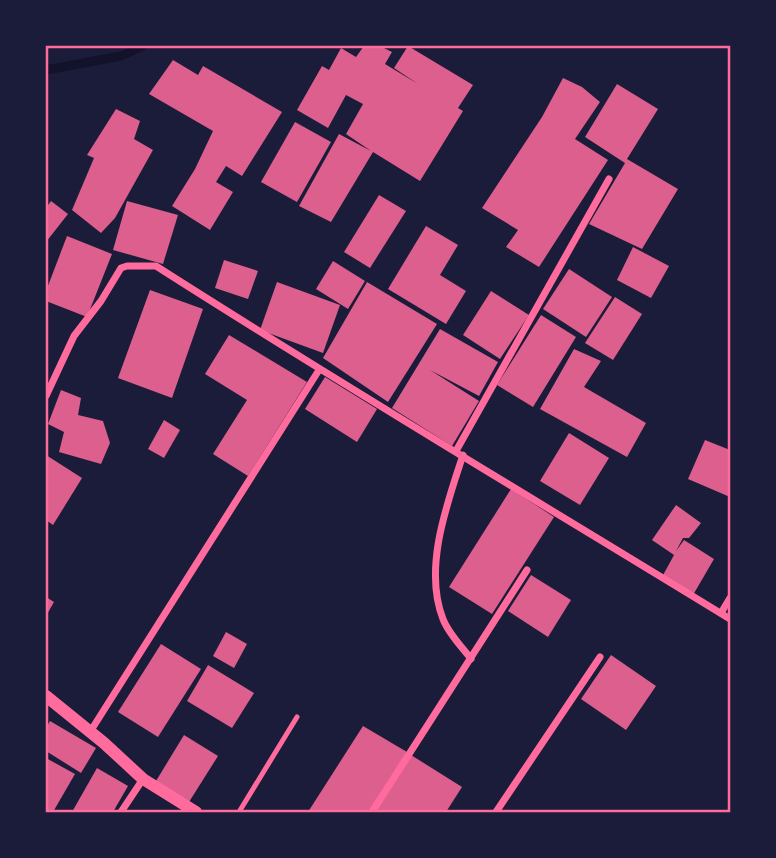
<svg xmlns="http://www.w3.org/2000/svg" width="776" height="858" font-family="Karla,sans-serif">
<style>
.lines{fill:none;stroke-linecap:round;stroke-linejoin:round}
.stream{stroke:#12122b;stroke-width:9}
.building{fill:#dd5f8e}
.service{stroke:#ff6b9d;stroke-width:5}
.minor{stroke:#ff6b9d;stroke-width:7}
.tertiary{stroke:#ff6b9d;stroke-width:12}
.neatline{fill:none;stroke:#ff6b9d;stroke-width:2.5}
</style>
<rect width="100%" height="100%" fill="#1b1b3a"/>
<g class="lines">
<polyline class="stream" points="46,70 121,56 143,46"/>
</g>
<g class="building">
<polygon points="364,46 380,46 392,52 385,64 418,84 394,68 408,46 473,85 458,108 463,111 420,181 373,152 331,222 299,206 339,134 371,151 346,134 363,104 346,95 328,128 297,110 322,66 329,70 341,48 356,57"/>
<polygon points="173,60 198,75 203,66 282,112 242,176 226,166 216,182 233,192 210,230 172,206 195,169 213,131 149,94"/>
<polygon points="563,78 582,87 600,102 575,139 608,160 539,267 506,247 518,230 482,208 542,117"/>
<polygon points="617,84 658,109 627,159 678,189 642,249 589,224 625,163 585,137"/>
<polygon points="116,109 140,121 134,139 153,150 115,218 101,233 72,210 94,158 87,155"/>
<polygon points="295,122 331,142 297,202 261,182"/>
<polygon points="379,195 406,211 370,268 344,252"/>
<polygon points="51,201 68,214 46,242 46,208"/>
<polygon points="127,201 178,215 163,264 113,250"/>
<polygon points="426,226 458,245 440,275 466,291 446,324 388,289"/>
<polygon points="67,236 112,254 87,317 46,301 46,291"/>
<polygon points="633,247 669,266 651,298 617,280"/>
<polygon points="224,260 258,271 248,299 215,288"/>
<polygon points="333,261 365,281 348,309 316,289"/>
<polygon points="569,269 612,297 586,337 543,309"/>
<polygon points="277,282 340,305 323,353 260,330"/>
<polygon points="367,282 437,324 388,402 323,358"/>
<polygon points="150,290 203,309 172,398 118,378"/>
<polygon points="491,291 529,315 500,359 463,335"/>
<polygon points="615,297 642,314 613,360 585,343"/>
<polygon points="541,315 576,337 533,407 497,385"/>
<polygon points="440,329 498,362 479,396 430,370 479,401 452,446 392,408"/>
<polygon points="229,335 307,382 248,476 213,454 247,400 205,374"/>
<polygon points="574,349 601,361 584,387 646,423 627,457 540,409"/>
<polygon points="325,377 377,409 357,442 305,409"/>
<polygon points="61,390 81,398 78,415 103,421 110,443 101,464 59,452 64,432 48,424"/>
<polygon points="164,420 180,430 164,458 148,449"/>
<polygon points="569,433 609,458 580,505 540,481"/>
<polygon points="705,440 730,450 730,497 688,479"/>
<polygon points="46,455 82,478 53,525 46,520"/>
<polygon points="511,489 554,517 492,614 449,587"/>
<polygon points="676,505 701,523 689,538 683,538 676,551 684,540 714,559 693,595 662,577 674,555 652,540"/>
<polygon points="531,575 571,600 548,637 508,611"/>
<polygon points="46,597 54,602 46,616"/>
<polygon points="226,632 247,644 234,668 213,656"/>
<polygon points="161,644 201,669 158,737 118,712"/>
<polygon points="611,655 656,686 626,730 581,699"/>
<polygon points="208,665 254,693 232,728 187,701"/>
<polygon points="50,721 96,748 81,773 46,751 46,728"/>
<polygon points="363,726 407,752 370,812 308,812"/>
<polygon points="184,735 218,756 189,802 156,781"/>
<polygon points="411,755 462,787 446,812 375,812"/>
<polygon points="46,758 75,774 53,812 46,812"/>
<polygon points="97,768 128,786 113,812 72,812"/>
</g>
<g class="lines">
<polyline class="service" points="239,812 297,717"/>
<g class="minor">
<path d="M 46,396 L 74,336 L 101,301 L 121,268 L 127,266 L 156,266 C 345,387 539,502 730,619"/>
<polyline points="456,451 609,179"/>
<path d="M 463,455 C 447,504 423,568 443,619 C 448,633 462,647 471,659"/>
<polyline points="721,613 730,598"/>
<polyline points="90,732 319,370"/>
<polyline points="121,812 143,779"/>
<polyline points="372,812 527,570"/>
<polyline points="496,812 600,657"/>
</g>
<polyline class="tertiary" points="46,696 104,743 143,779 196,812"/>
</g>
<rect width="776" height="858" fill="none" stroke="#1b1b3a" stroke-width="94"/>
<rect x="47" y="47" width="682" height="764" class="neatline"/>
</svg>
